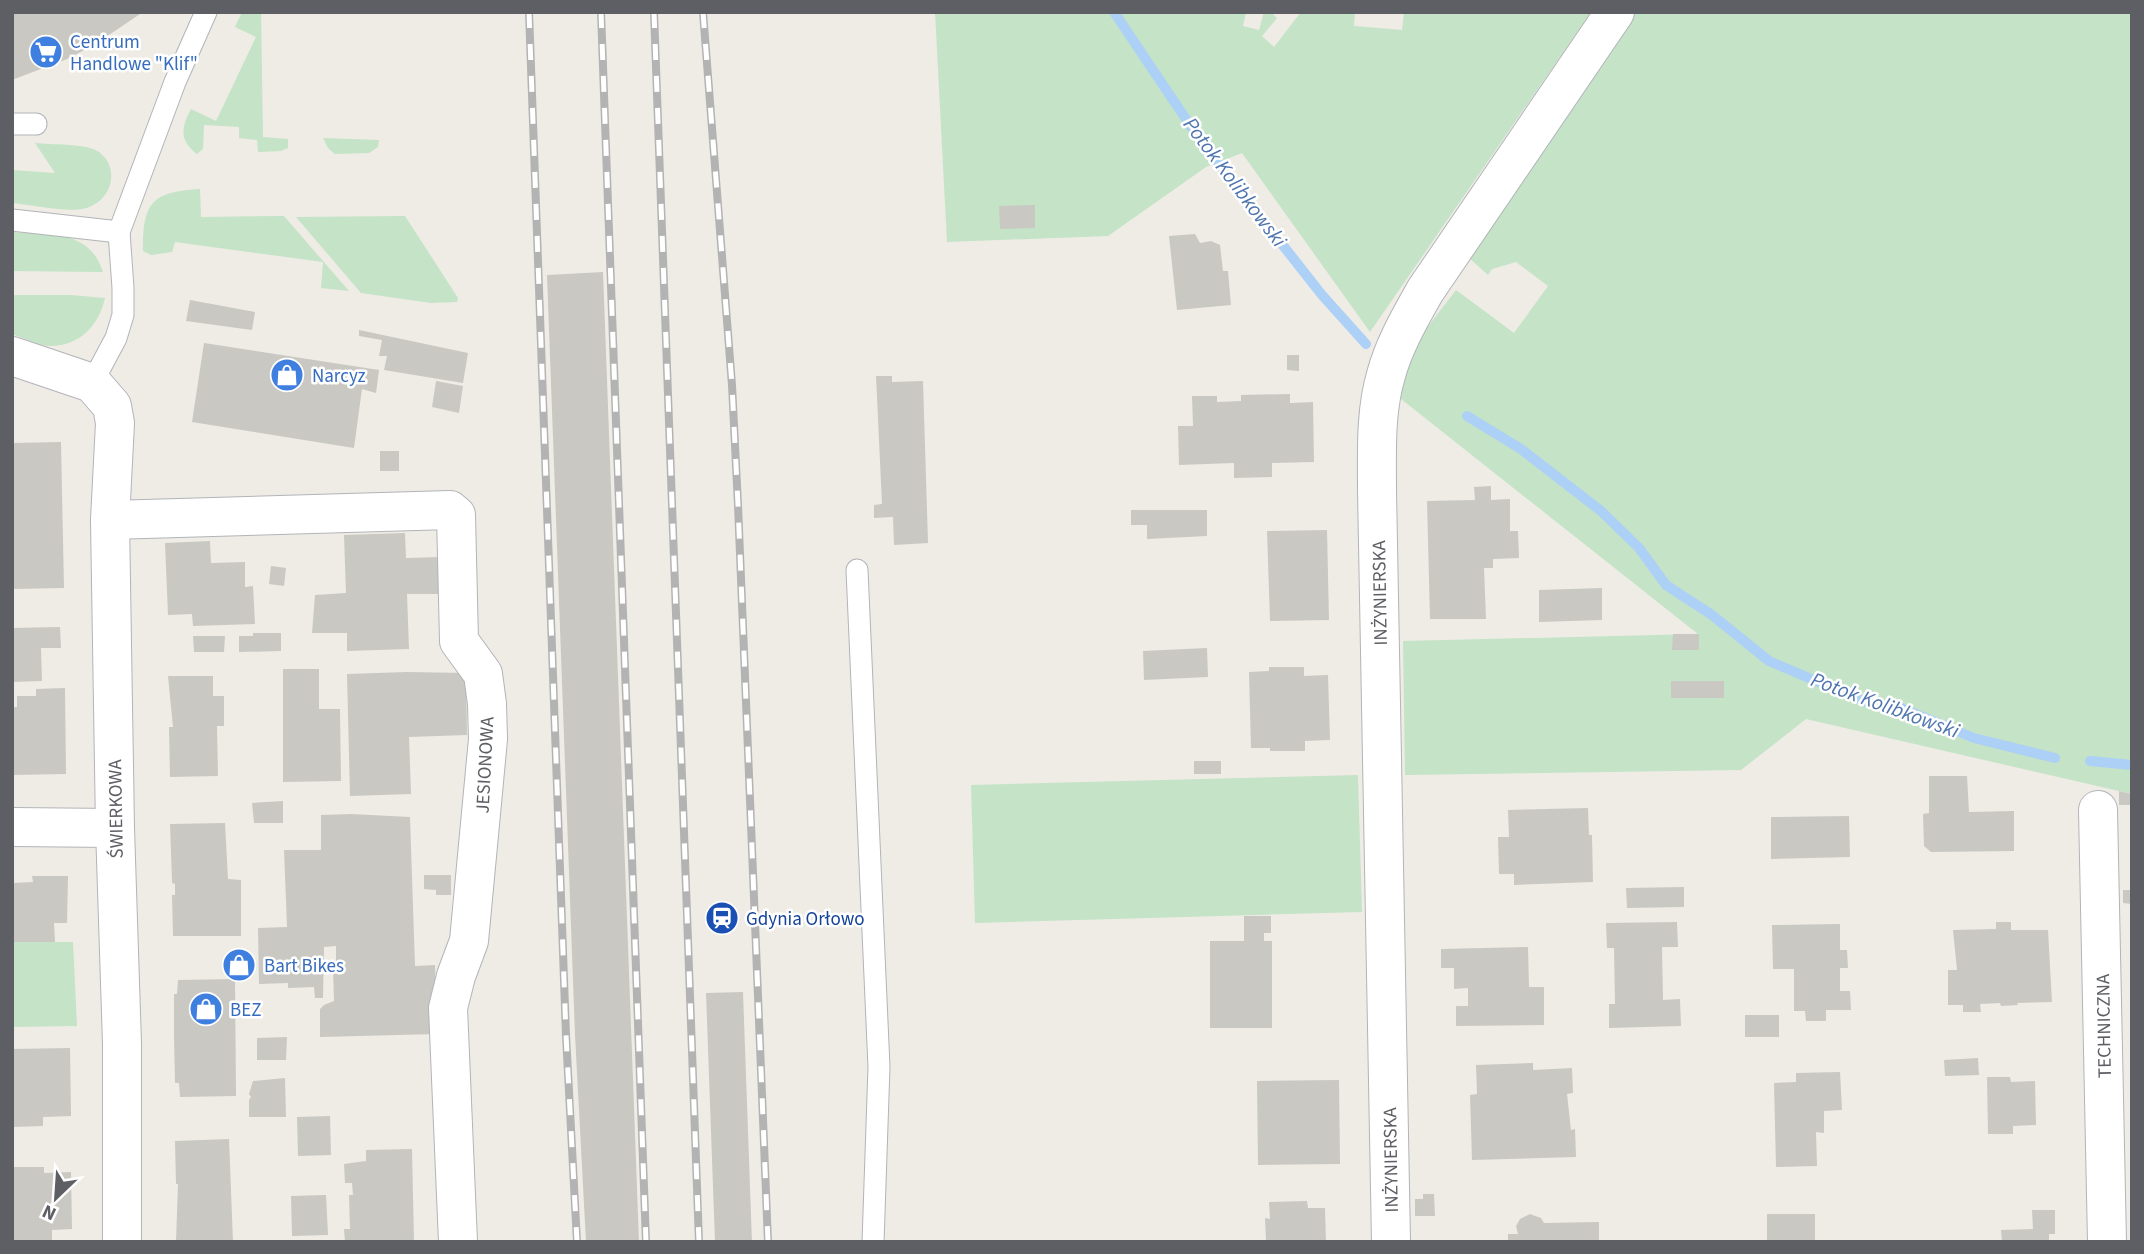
<svg xmlns="http://www.w3.org/2000/svg" width="2144" height="1254" font-family="'Source Sans 3',sans-serif">
<style>
.green{fill:#c4e3c7}
.lines{fill:none;stroke-linecap:round;stroke-linejoin:round}
.stream{stroke:#add0f6;stroke-width:10}
.building{fill:#c9c8c2}
.service-casing{stroke:#b2b4b9;stroke-width:23}
.minor-casing{stroke:#b2b4b9;stroke-width:40}
.service{stroke:#fff;stroke-width:21}
.minor{stroke:#fff;stroke-width:38}
.rail-casing{stroke:#b3b3b4;stroke-width:8}
.rail{stroke:#fff;stroke-width:5;stroke-dasharray:16;stroke-linecap:butt}
.labels{text-anchor:middle;stroke-width:5;stroke-linejoin:round;paint-order:stroke}
.shop-label{font-size:19px;fill:#366cbe;stroke:#fff;text-anchor:start}
.street-label{font-size:19px;fill:#5d5f64;stroke:#fff}
.transit-label{font-size:19px;fill:#164399;stroke:#fff;text-anchor:start}
.water-label{font-size:21px;font-style:italic;fill:#4f75af;stroke:#fff}
</style>
<rect width="100%" height="100%" fill="#eeece5"/>
<g class="green">
<path d="M 242,12 L 261,12 L 263,137 L 288,139 L 288,148 L 281,151 L 258,152 L 257,140 L 239,138 L 239,127 L 204,125 L 203,149 L 197,154 C 179,140 181,128 191,109 L 216,121 L 256,37 L 235,27 Z"/>
<polygon points="935,12 1246,12 1243,26 1259,30 1264,12 1272,13 1277,18 1262,36 1274,47 1301,12 1355,12 1354,26 1402,30 1404,12 1591,12 1370,332 1242,153 1206,167 1108,236 947,242"/>
<polygon points="1634,12 2132,12 2132,794 1806,719 1741,770 1405,775 1403,641 1698,634 1396,395 1416,342 1456,290 1514,333 1548,286 1516,262 1492,269 1488,275 1467,256"/>
<polygon points="323,138 379,140 378,147 369,153 335,154 328,148"/>
<path d="M 35,143 C 51,145 86,143 99,152 C 122,169 111,204 82,209 C 66,212 31,205 12,203 L 12,170 L 55,173 Z"/>
<path d="M 200,189 L 201,217 L 284,216 L 349,291 L 321,288 L 323,262 L 175,242 L 172,252 L 151,255 L 143,251 C 143,204 150,192 200,189 Z"/>
<polygon points="405,216 458,298 457,302 431,303 361,293 296,217"/>
<path d="M 12,232 C 50,235 89,229 103,272 L 12,271 Z"/>
<path d="M 12,295 L 71,295 L 105,298 C 99,325 80,346 50,346 C 38,346 23,337 12,334 Z"/>
<polygon points="1358,775 1362,912 975,923 971,785"/>
<polygon points="12,942 73,942 77,1026 12,1027"/>
</g>
<g class="lines">
<g class="stream">
<polyline points="1114,12 1200,140 1322,295 1366,344"/>
<polyline points="1467,416 1521,449 1601,511 1639,548 1666,585 1712,615 1769,661 1868,703 1899,707 1974,738 2055,758"/>
<polyline points="2090,761 2132,765"/>
</g>
</g>
<g class="building">
<polygon points="12,12 143,12 94,45 67,59 12,80"/>
<polygon points="1035,205 1035,228 1000,229 999,206"/>
<polygon points="1195,234 1200,243 1211,241 1220,245 1223,271 1228,271 1231,305 1177,310 1169,236"/>
<polygon points="603,272 639,1242 586,1242 575,1035 547,275"/>
<polygon points="190,300 255,312 252,330 186,321"/>
<polygon points="359,330 468,353 463,383 384,370 387,356 379,356 382,340 359,336"/>
<polygon points="204,343 379,370 376,393 362,389 354,448 192,422"/>
<polygon points="1287,355 1299,355 1299,371 1287,370"/>
<polygon points="876,376 892,376 892,382 923,381 928,543 894,545 893,517 874,518 874,505 882,504"/>
<polygon points="436,381 463,386 459,413 432,407"/>
<polygon points="1290,394 1290,403 1313,402 1314,462 1272,463 1272,477 1234,478 1234,463 1179,465 1178,426 1193,426 1192,396 1217,396 1217,402 1241,401 1241,395"/>
<polygon points="61,442 64,588 12,589 12,443"/>
<rect x="380" y="451" width="19" height="20"/>
<polygon points="1491,486 1491,500 1510,499 1510,531 1518,531 1519,558 1493,559 1493,568 1484,568 1486,619 1430,619 1427,501 1475,500 1474,487"/>
<polygon points="1131,510 1207,510 1207,536 1147,539 1147,525 1131,525"/>
<polygon points="1327,530 1329,620 1270,621 1267,531"/>
<polygon points="405,533 406,558 442,557 442,594 407,594 409,649 347,651 347,633 312,633 315,595 346,593 344,535"/>
<polygon points="210,541 211,563 245,562 245,587 253,586 255,624 193,626 192,614 168,615 165,543"/>
<polygon points="271,566 286,568 284,586 269,584"/>
<polygon points="1602,588 1602,620 1539,622 1539,590"/>
<polygon points="60,627 61,648 41,648 42,681 12,682 12,628"/>
<polygon points="253,633 281,633 281,651 239,652 239,636 253,636"/>
<polygon points="1673,634 1699,634 1699,650 1672,650"/>
<polygon points="193,636 225,636 224,652 194,652"/>
<polygon points="1207,648 1208,677 1144,680 1143,651"/>
<polygon points="1269,667 1304,667 1304,676 1328,675 1330,740 1305,741 1305,751 1270,751 1270,748 1251,748 1249,672 1269,671"/>
<polygon points="283,669 319,669 319,709 340,709 341,781 283,782"/>
<polygon points="407,672 466,673 467,735 409,737 411,794 350,796 347,674"/>
<polygon points="168,676 213,676 213,696 224,696 224,726 217,726 218,776 170,777 169,727 173,727"/>
<rect x="1671" y="681" width="53" height="17"/>
<polygon points="65,688 66,774 12,775 12,707 17,707 17,696 36,696 36,689"/>
<rect x="1194" y="761" width="27" height="13"/>
<polygon points="1929,776 1967,776 1969,812 2014,811 2014,851 1931,852 1924,846 1923,814 1929,813"/>
<polygon points="2119,791 2132,794 2132,805 2119,805"/>
<polygon points="283,801 283,823 254,823 252,803"/>
<polygon points="1588,808 1589,835 1592,835 1593,882 1514,885 1514,874 1499,874 1498,837 1509,837 1508,810"/>
<polygon points="351,814 410,817 415,966 435,965 437,1034 320,1037 320,1009 324,1005 334,1001 333,968 336,968 336,946 324,947 323,998 315,998 314,987 288,988 288,983 259,984 258,928 287,927 284,850 321,850 321,815"/>
<polygon points="1849,816 1850,857 1771,859 1771,817"/>
<polygon points="225,823 228,879 241,880 241,936 173,936 172,895 175,895 175,884 172,883 172,881 170,824"/>
<polygon points="424,875 451,875 451,895 436,895 436,890 424,889"/>
<polygon points="32,876 68,876 67,923 54,923 55,942 12,942 12,883 33,882"/>
<polygon points="1684,887 1684,907 1627,908 1626,888"/>
<polygon points="2123,890 2132,890 2132,904 2123,903"/>
<polygon points="1244,916 1271,916 1271,933 1264,933 1264,941 1272,941 1272,1028 1210,1028 1210,941 1244,941"/>
<polygon points="1677,922 1678,947 1662,947 1663,1000 1680,999 1681,1026 1609,1028 1609,1004 1615,1004 1614,948 1607,948 1606,923"/>
<polygon points="1996,922 2011,922 2011,930 2048,930 2052,1002 2017,1003 2018,1005 2001,1006 2000,1003 1980,1004 1981,1012 1963,1012 1963,1005 1948,1005 1948,970 1957,970 1953,930 1996,929"/>
<polygon points="1840,924 1840,950 1847,950 1848,968 1840,968 1840,991 1850,991 1851,1010 1826,1010 1826,1021 1806,1021 1805,1011 1794,1011 1794,969 1773,969 1772,925"/>
<polygon points="1528,947 1529,987 1544,987 1544,1025 1456,1026 1456,1006 1468,1006 1468,988 1454,989 1454,968 1441,968 1441,949"/>
<polygon points="235,979 236,1096 180,1097 179,1083 175,1083 174,1038 174,994 177,994 178,980"/>
<polygon points="743,992 752,1242 715,1242 706,993"/>
<rect x="1745" y="1015" width="34" height="22"/>
<polygon points="287,1037 286,1060 257,1060 257,1038"/>
<polygon points="70,1048 71,1116 43,1117 43,1126 12,1127 12,1049"/>
<polygon points="1978,1058 1979,1075 1945,1076 1944,1060"/>
<polygon points="1533,1063 1533,1070 1572,1068 1573,1093 1567,1094 1571,1130 1575,1129 1576,1157 1472,1160 1470,1095 1477,1094 1476,1065"/>
<polygon points="1840,1072 1842,1110 1824,1111 1824,1133 1816,1132 1817,1166 1776,1167 1774,1083 1796,1082 1796,1073"/>
<polygon points="1987,1077 2010,1077 2011,1082 2035,1081 2036,1125 2013,1126 2013,1134 1988,1134"/>
<polygon points="285,1078 286,1117 249,1117 249,1100 251,1097 249,1094 253,1081"/>
<polygon points="1339,1080 1340,1164 1258,1165 1257,1081"/>
<polygon points="330,1116 331,1155 298,1156 297,1117"/>
<polygon points="229,1139 233,1242 176,1242 178,1184 176,1184 175,1141"/>
<polygon points="412,1149 414,1242 345,1242 344,1229 350,1229 349,1195 353,1195 352,1183 345,1183 344,1164 366,1161 366,1150"/>
<polygon points="12,1167 44,1167 44,1173 71,1172 72,1229 52,1230 52,1242 12,1242"/>
<polygon points="1423,1194 1434,1194 1435,1216 1415,1216 1415,1199 1423,1199"/>
<polygon points="326,1195 328,1235 292,1236 291,1196"/>
<polygon points="1307,1201 1308,1208 1325,1208 1326,1242 1266,1240 1265,1218 1270,1219 1269,1202"/>
<polygon points="2032,1210 2055,1210 2055,1234 2049,1234 2049,1242 2002,1242 2001,1230 2033,1229"/>
<polygon points="1530,1214 1541,1218 1544,1223 1599,1222 1599,1242 1508,1242 1508,1234 1518,1234 1516,1226 1520,1219"/>
<rect x="1767" y="1214" width="48" height="28"/>
</g>
<g class="lines">
<defs>
<g id="service">
<polyline points="12,124 36,124"/>
<polyline points="12,220 119,232"/>
<polyline points="92,383 116,338 123,315 123,288 119,232 175,82 206,12"/>
<polyline points="857,570 879,1067 873,1242"/>
</g>
<g id="minor">
<polyline points="12,356 92,383 112,406 115,423 110,520 115,828 122,1044 122,1242"/>
<polyline points="110,520 450,510 456,515 459,641 483,674 487,704 488,739 469,941 456,976 448,1008 458,1242"/>
<polyline points="2098,810 2107,1242"/>
<polyline points="12,827 115,828"/>
<path d="M 1391,1242 L 1377,490 C 1377,452 1375,412 1386,375 C 1394,345 1410,318 1425,291 L 1615,12"/>
</g>
</defs>
<use href="#service" class="service-casing"/>
<use href="#minor" class="minor-casing"/>
<use href="#service" class="service"/>
<use href="#minor" class="minor"/>
<defs>
<g id="rail">
<polyline points="529,12 566,1035 577,1242"/>
<polyline points="601,12 646,1242"/>
<polyline points="654,12 699,1242"/>
<polyline points="703,12 732,385 738,505 768,1242"/>
</g>
</defs>
<use href="#rail" class="rail-casing"/>
<use href="#rail" class="rail"/>
</g>
<defs>
<symbol id="supermarket-disc" viewBox="-11 -11 22 22"><circle r="9.5" fill="#3f7fe0" stroke="#fff"/><path d="M-6-5.5h2.5l.6 2H6L4.5 2H-2.5L-4.4-4H-6ZM-1.5 3.2a1.3 1.3 0 1 0 .1 0ZM3 3.2a1.3 1.3 0 1 0 .1 0Z" fill="#fff"/></symbol>
<symbol id="shop-disc" viewBox="-11 -11 22 22"><circle r="9.5" fill="#3f7fe0" stroke="#fff"/><path d="M-5-2.5h2.3a2.7 3.5 0 0 1 5.4 0H5L5.5 6h-11ZM-1.5-2.5h3a1.5 2.3 0 0 0-3 0Z" fill="#fff"/></symbol>
<symbol id="station-disc" viewBox="-11 -11 22 22"><circle r="9.5" fill="#1a4fb4" stroke="#fff"/><path d="M-3-6H3Q5-6 5-4V2Q5 4 3 4L4.5 6H3L1.5 4h-3L-3 6H-4.5L-3 4Q-5 4-5 2V-4Q-5-6-3-6ZM-3.5-4v3h7v-3ZM-3.5 1v1.5H-2V1ZM2 1v1.5H3.5V1Z" fill="#fff"/></symbol>
</defs>
<g fill-rule="evenodd">
<use href="#supermarket-disc" x="27" y="33" width="38" height="38"/>
<use href="#shop-disc" x="268" y="356" width="38" height="38"/>
<use href="#station-disc" x="703" y="899" width="38" height="38"/>
<use href="#shop-disc" x="220" y="946" width="38" height="38"/>
<use href="#shop-disc" x="187" y="990" width="38" height="38"/>
</g>
<g class="labels">
<g class="shop-label">
<text x="70" y="48">Centrum<tspan x="70" dy="22">Handlowe "Klif"</tspan></text>
<text x="312" y="382">Narcyz</text>
<text x="264" y="972">Bart Bikes</text>
<text x="230" y="1016">BEZ</text>
</g>
<g class="street-label">
<text transform="translate(1379 593) rotate(-91)" y="7">INŻYNIERSKA</text>
<text transform="translate(484 765) rotate(-87)" y="7">JESIONOWA</text>
<text transform="translate(115 809) rotate(-91)" y="7">ŚWIERKOWA</text>
<text transform="translate(2103 1026) rotate(-91)" y="7">TECHNICZNA</text>
<text transform="translate(1390 1160) rotate(-91)" y="7">INŻYNIERSKA</text>
</g>
<g class="transit-label">
<text x="746" y="925">Gdynia Orłowo</text>
</g>
<g class="water-label">
<text transform="translate(1235 182) rotate(53)" y="7">Potok Kolibkowski</text>
<text transform="translate(1885 705) rotate(20)" y="7">Potok Kolibkowski</text>
</g>
</g>
<rect width="2144" height="1254" fill="none" stroke="#5d5f64" stroke-width="28"/>
<g transform="translate(56 1198) rotate(205)" stroke="#ffffff" stroke-width="5" paint-order="stroke">
<path d="M0-5L12 26L0 18L-12 26Z" fill="#5d5f64"/>
<text y="-10" font-size="19" font-weight="bold" text-anchor="middle" fill="#5d5f64">N</text>
</g>
</svg>
